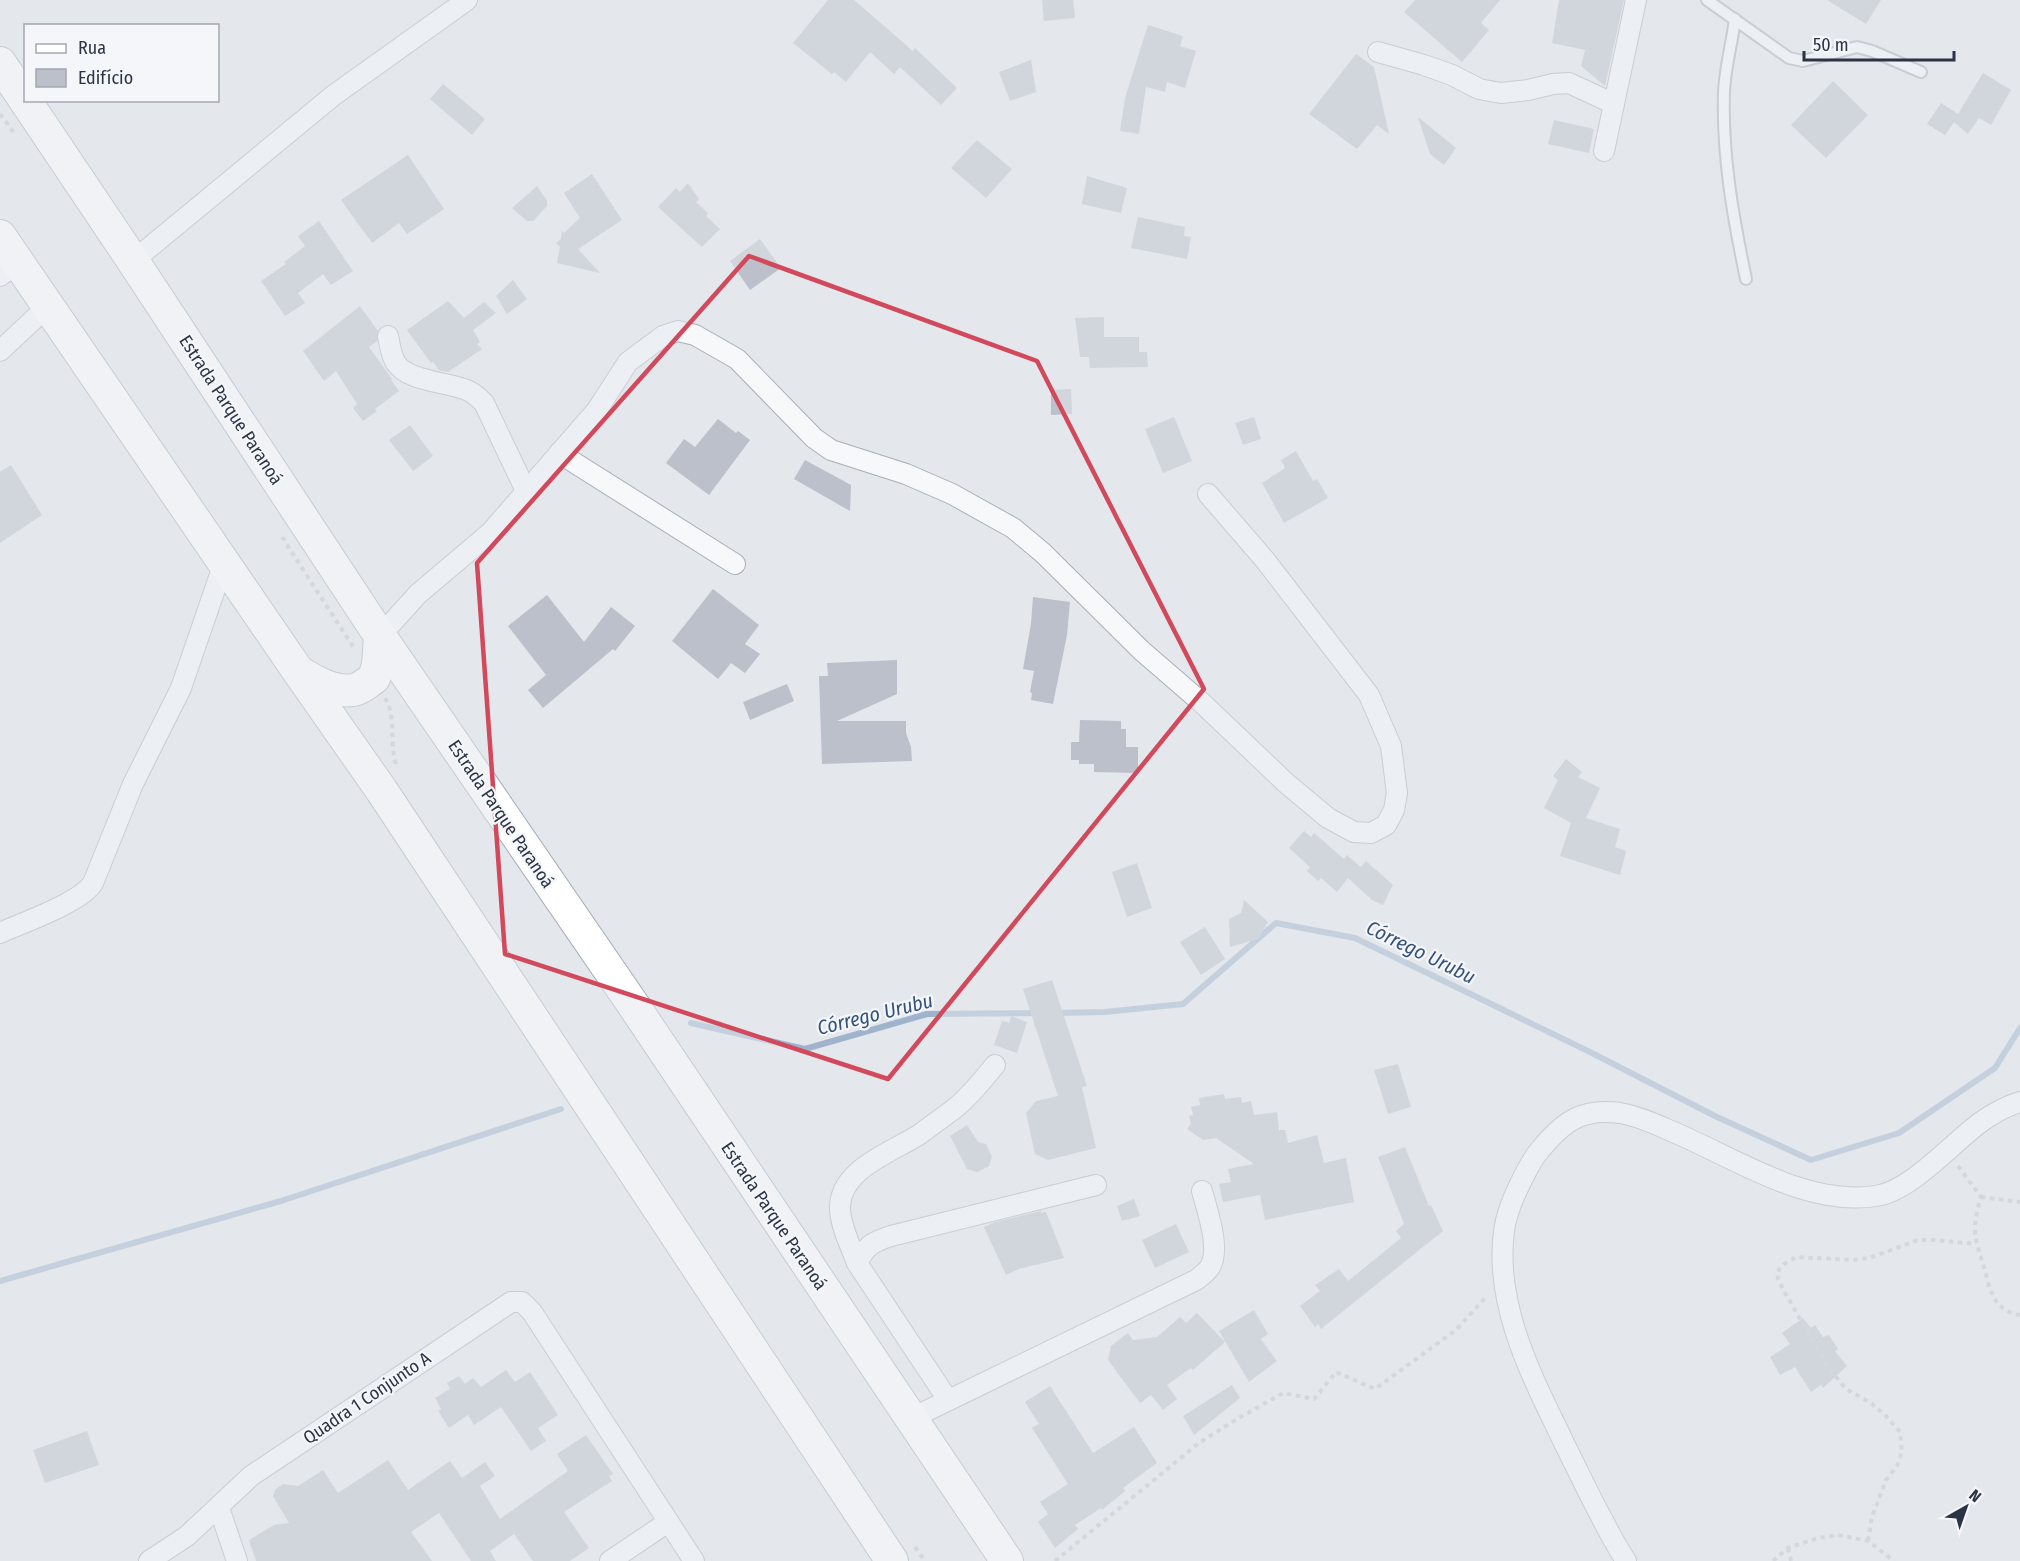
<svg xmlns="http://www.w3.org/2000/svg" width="2020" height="1561" font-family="'Fira Sans Condensed',sans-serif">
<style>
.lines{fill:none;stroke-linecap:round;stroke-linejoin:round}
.stream{stroke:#9fb4cc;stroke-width:6}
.building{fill:#bbc0ca}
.lane-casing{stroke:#a9aeb7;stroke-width:14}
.street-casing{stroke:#a9aeb7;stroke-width:22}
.primary-casing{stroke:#a3abb8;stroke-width:34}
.path{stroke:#c2c5cb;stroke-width:4;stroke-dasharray:4.5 4.5;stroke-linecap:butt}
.lane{stroke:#f7f8fa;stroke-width:10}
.street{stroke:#f7f8fa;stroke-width:20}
.primary{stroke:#fff;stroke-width:32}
.marked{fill:none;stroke:#d1495b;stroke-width:4.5;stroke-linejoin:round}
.labels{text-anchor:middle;stroke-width:4.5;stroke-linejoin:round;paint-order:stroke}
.street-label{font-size:18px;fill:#2b3445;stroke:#f4f6f9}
.water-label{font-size:20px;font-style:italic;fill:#34527a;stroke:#f4f6f9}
</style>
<rect width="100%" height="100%" fill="#e4e7ec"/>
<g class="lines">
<g class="stream">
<polyline points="1055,1013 1105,1012 1183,1004 1276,923 1355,938 1588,1051 1717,1117 1811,1160 1899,1133 1995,1068 2020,1028"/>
<polyline points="691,1023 805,1049 927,1014 1039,1013"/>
<polyline points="0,1281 281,1201 561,1109"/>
</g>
</g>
<g class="building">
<polygon points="828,0 854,0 913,51 915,48 957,88 941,105 900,67 894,74 870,52 846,82 834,72 832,74 793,43"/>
<polygon points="1042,0 1073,0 1075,18 1044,21"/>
<polygon points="1415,0 1500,0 1481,23 1489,30 1462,62 1404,12"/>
<polygon points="1559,0 1624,0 1605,86 1581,66 1585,50 1552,43"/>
<polygon points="1827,0 1881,0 1866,24"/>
<polygon points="1148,25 1183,36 1180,46 1196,51 1185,88 1167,82 1165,92 1146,87 1139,134 1120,131 1125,98"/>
<polygon points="1356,54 1374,67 1389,134 1377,125 1357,149 1309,114"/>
<polygon points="1031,60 1036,92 1010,101 999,72"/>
<polygon points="1983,73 2011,90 1991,125 1979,118 1968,134 1954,122 1945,135 1927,124 1941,103 1958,114"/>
<polygon points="1833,81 1868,115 1826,158 1791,125"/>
<polygon points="443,84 485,119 472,135 430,99"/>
<polygon points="1418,117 1456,148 1444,165 1430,154"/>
<polygon points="1554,120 1594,129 1589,153 1548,144"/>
<polygon points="977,140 1012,169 986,198 951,168"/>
<polygon points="408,155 444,209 407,234 399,223 372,243 341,200"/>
<polygon points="592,174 622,220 578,249 600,273 557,263 560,247 556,243 561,239 562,231 564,233 580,218 564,193"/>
<polygon points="1087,176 1127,188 1121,213 1082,204"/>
<polygon points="688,183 699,199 696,202 708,213 706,216 720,229 702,247 658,207 676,188 680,192"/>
<polygon points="537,186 547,201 547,206 533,221 527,221 512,208"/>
<polygon points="1138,217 1185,227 1184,236 1191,237 1187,259 1131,248"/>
<polygon points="319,221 353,271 331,285 323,274 298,293 305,303 285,316 261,281 286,264 284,262 305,246 298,236"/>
<polygon points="760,239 781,268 750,290 730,261"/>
<polygon points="513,280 527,299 507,314 496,296"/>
<polygon points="448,301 464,318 484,302 496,313 473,330 480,342 477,344 482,349 448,372 439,370 433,362 431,363 407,330"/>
<polygon points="360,306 378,331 377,341 369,347 392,379 391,380 399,391 375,409 377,411 363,421 353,408 357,404 336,371 324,381 303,351"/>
<polygon points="1104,317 1104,337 1139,337 1139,352 1147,352 1148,367 1090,368 1089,357 1080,357 1075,318"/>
<polygon points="1071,389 1072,414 1051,415 1051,390"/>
<polygon points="1174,417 1192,461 1163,473 1145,429"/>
<polygon points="1254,417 1261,439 1243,445 1235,423"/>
<polygon points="718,419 736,433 738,431 750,440 709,495 666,463 684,439 695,447"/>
<polygon points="410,425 433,456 413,471 389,440"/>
<polygon points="1296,451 1313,481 1317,479 1328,498 1284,523 1262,483 1285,468 1281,460"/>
<polygon points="805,460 851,485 850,511 794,479"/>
<polygon points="11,465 42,515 0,543 0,472"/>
<polygon points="713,589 759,625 745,644 760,654 745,673 731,663 718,679 672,641"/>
<polygon points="547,595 584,642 611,607 635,626 615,651 613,649 543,708 528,690 546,675 508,626"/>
<polygon points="1033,597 1070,602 1067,635 1053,704 1031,700 1032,693 1030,692 1034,671 1023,669 1031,624"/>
<polygon points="897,660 897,694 837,721 906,721 906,733 911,747 912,761 822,764 819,676 828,676 827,663"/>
<polygon points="787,684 794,701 750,720 743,702"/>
<polygon points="1080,720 1121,721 1121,729 1126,729 1126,747 1138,747 1138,773 1094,772 1094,764 1079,764 1079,760 1071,760 1071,742 1079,742"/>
<polygon points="1566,759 1582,772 1578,777 1600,788 1586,818 1620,829 1615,847 1626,851 1620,875 1560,856 1571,823 1544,808 1558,780 1553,776"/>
<polygon points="1304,831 1311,837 1314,833 1344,859 1347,855 1361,867 1366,861 1393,885 1383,905 1372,900 1348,878 1337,892 1321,878 1318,881 1307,871 1310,867 1289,848"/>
<polygon points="1137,863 1152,908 1127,917 1112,872"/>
<polygon points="1244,900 1268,922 1258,939 1230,947 1229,919 1241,913"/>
<polygon points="1205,927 1225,959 1201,975 1180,942"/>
<polygon points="1052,980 1087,1086 1082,1087 1096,1148 1048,1160 1035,1154 1026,1113 1036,1101 1058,1096 1023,989"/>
<polygon points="1011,1016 1027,1022 1017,1053 994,1045 1002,1021 1009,1023"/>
<polygon points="1398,1064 1411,1107 1388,1114 1374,1070"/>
<polygon points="1224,1094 1225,1099 1241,1097 1242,1103 1251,1101 1254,1115 1277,1112 1279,1130 1285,1130 1288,1143 1317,1135 1324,1163 1346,1158 1354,1202 1265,1220 1260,1195 1223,1202 1219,1184 1231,1182 1228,1169 1254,1164 1216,1138 1203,1140 1187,1129 1191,1124 1189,1116 1193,1115 1191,1107 1200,1105 1199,1098"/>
<polygon points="967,1125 978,1142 986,1144 992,1157 989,1166 977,1172 967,1169 950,1136"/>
<polygon points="1405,1147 1429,1206 1431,1205 1443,1231 1321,1329 1318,1324 1315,1327 1300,1306 1320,1291 1315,1285 1339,1269 1348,1281 1401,1238 1396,1231 1404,1224 1378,1157"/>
<polygon points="1134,1199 1140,1216 1122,1221 1117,1206"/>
<polygon points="1041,1211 1041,1213 1046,1212 1064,1258 1019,1269 1006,1275 984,1227 995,1222"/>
<polygon points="1176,1224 1189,1252 1155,1268 1142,1240"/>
<polygon points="1254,1310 1268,1334 1261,1339 1277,1361 1249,1382 1219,1331"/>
<polygon points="1197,1313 1225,1342 1193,1370 1191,1368 1167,1385 1177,1399 1163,1410 1151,1395 1140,1403 1108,1360 1111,1346 1128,1333 1133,1340 1157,1337 1180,1317 1186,1323"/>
<polygon points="1803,1318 1811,1328 1815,1325 1823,1337 1829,1335 1838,1349 1835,1351 1847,1366 1823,1388 1821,1385 1811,1392 1795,1367 1780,1375 1770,1357 1790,1344 1782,1333"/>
<polygon points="506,1370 515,1382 530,1372 558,1415 538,1428 546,1441 531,1451 501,1407 474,1425 468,1415 449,1428 438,1411 441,1409 435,1398 450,1389 447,1383 459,1376 465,1384 473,1378 481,1387"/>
<polygon points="1232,1385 1240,1398 1194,1435 1183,1416"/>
<polygon points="1050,1386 1093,1453 1134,1427 1157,1463 1123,1488 1125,1491 1102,1510 1101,1508 1075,1525 1078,1529 1055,1548 1038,1522 1048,1514 1040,1502 1068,1484 1032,1428 1039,1424 1025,1402"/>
<polygon points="87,1431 99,1465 45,1483 33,1450"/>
<polygon points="586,1435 613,1474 609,1476 612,1481 564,1512 589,1548 570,1561 533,1561 514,1534 490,1551 496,1561 471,1561 439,1513 411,1532 432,1561 256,1561 249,1540 274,1525 289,1523 273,1496 275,1490 283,1484 298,1486 323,1470 338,1493 388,1460 408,1490 450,1461 462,1478 485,1462 495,1476 480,1486 500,1519 568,1471 557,1454"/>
</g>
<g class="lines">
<defs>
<g id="lane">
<polyline points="1707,0 1789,58 1803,61 1857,47 1872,51 1921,72"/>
<path d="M 1735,19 C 1732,43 1725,68 1724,92 C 1722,156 1733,217 1746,279"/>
</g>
<g id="street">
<polyline points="1378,52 1424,65 1452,75 1479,89 1501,93 1528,90 1553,84 1569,83 1614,104"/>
<polyline points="1604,151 1636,0"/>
<polyline points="133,261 334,95 467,0"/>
<polyline points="0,276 18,262"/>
<path d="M 388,336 C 390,345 391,356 396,363 C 408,382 450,382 469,391 C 475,394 479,398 484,403 L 526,491"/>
<polyline points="0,351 48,306"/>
<polyline points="559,453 735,564"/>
<polyline points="380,636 418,594 490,533 597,410 628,362 663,336 678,331 695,335 737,359 814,438 831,450 906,474 952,494 1013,528 1043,553 1142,651 1201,702 1286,783 1328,818 1354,832 1371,833 1386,825 1394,810 1397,793 1391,746 1369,695 1265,560 1208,494"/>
<path d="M 0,933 C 24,922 80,903 93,883 L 133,784 L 181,688 L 224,563"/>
<path d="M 857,1263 C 851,1247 841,1227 840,1210 C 838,1169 893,1152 920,1134 C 931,1126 943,1117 954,1109 C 969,1097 983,1080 995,1065"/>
<path d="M 948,1400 L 857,1263 C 866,1246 872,1242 891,1236 L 1096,1185"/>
<path d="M 912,1418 L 1196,1280 C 1201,1276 1207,1272 1210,1267 C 1221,1249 1207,1210 1202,1191"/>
<polyline points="219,1508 237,1561"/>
<polyline points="149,1561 187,1536 251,1476 511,1302 522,1302 532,1312 694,1561"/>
<polyline points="610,1561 668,1522"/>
<path d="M 1626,1561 C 1603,1525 1585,1485 1566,1447 C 1534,1380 1494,1308 1504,1231 C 1506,1215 1513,1198 1520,1184 C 1526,1172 1531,1160 1540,1150 C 1563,1122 1581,1108 1620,1113 C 1638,1116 1655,1124 1671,1131 C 1734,1157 1805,1207 1876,1196 C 1911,1191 1952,1143 1981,1122 C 1992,1114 2007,1106 2020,1102"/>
</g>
<g id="primary">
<polyline points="0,63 133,261 380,636 632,1003 1007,1561"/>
<polyline points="0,236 298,671 382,791 892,1561"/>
<path d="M 299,672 C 314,681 334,693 353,690 C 361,689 368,682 374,678 L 378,665 L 380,636"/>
</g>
</defs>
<use href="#lane" class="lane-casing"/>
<use href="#street" class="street-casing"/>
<use href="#primary" class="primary-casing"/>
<g class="path">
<polyline points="0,114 14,133"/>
<polyline points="282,537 354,648"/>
<path d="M 385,698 C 397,718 389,742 396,764"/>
<path d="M 1958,1166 L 1981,1197 C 1978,1207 1975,1218 1975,1229 C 1975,1241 1979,1250 1982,1261 C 1990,1285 1990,1310 2020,1315"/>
<polyline points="1981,1197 2020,1202"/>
<polyline points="1868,1541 1872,1517 1886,1480 1897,1466 1902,1452 1900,1432 1886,1416 1871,1403 1846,1389 1828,1367 1785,1293 1778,1279 1777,1272 1784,1264 1796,1257 1853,1260 1869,1258 1918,1240 1934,1240 1976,1244"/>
<polyline points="915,1547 925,1561"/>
<polyline points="1788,1548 1791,1561"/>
<polyline points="1055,1561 1199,1443 1237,1419 1283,1393 1314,1399 1336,1372 1375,1389 1456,1330 1487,1296"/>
<polyline points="1773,1561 1788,1548 1818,1538 1838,1535 1868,1541 1894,1561"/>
</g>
<use href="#lane" class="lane"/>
<use href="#street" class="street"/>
<use href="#primary" class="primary"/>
</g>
<path d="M0 0H2020V1561H0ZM 749,256 L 1037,361 L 1204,689 L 888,1079 L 505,954 L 477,563 Z" fill="#e4e7ec" fill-opacity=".55" fill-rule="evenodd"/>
<path class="marked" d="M 749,256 L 1037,361 L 1204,689 L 888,1079 L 505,954 L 477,563 Z"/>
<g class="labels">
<g class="street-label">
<text transform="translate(231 410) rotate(57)" y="6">Estrada Parque Paranoá</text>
<text transform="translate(501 814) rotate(56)" y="6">Estrada Parque Paranoá</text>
<text transform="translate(774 1216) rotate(56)" y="6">Estrada Parque Paranoá</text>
<text transform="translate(367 1398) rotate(-34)" y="6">Quadra 1 Conjunto A</text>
</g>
<g class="water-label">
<text transform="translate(1421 952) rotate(26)" y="7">Córrego Urubu</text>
<text transform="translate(875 1014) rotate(-14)" y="7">Córrego Urubu</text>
</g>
</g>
<rect x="24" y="24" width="195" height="78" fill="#f4f6f9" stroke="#a4a8b1" stroke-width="1.5"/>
<rect x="36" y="44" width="30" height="9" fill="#ffffff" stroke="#a4a8b1" stroke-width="1.5"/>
<text x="78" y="54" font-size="18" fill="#2b3445">Rua</text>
<rect x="36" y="69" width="30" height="18" fill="#bbc0ca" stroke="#a4a8b1" stroke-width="1.5"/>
<text x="78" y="84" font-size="18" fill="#2b3445">Edifício</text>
<g transform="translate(1966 1507) rotate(40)" stroke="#f4f6f9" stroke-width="4.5" paint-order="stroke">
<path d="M0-4.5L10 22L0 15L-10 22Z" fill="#2b3445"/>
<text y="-9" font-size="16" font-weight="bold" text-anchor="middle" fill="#2b3445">N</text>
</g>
<path d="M1804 51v9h150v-9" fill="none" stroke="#2b3445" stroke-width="3"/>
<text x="1813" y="51" font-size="18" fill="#2b3445" stroke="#f4f6f9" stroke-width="4.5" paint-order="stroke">50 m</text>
</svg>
